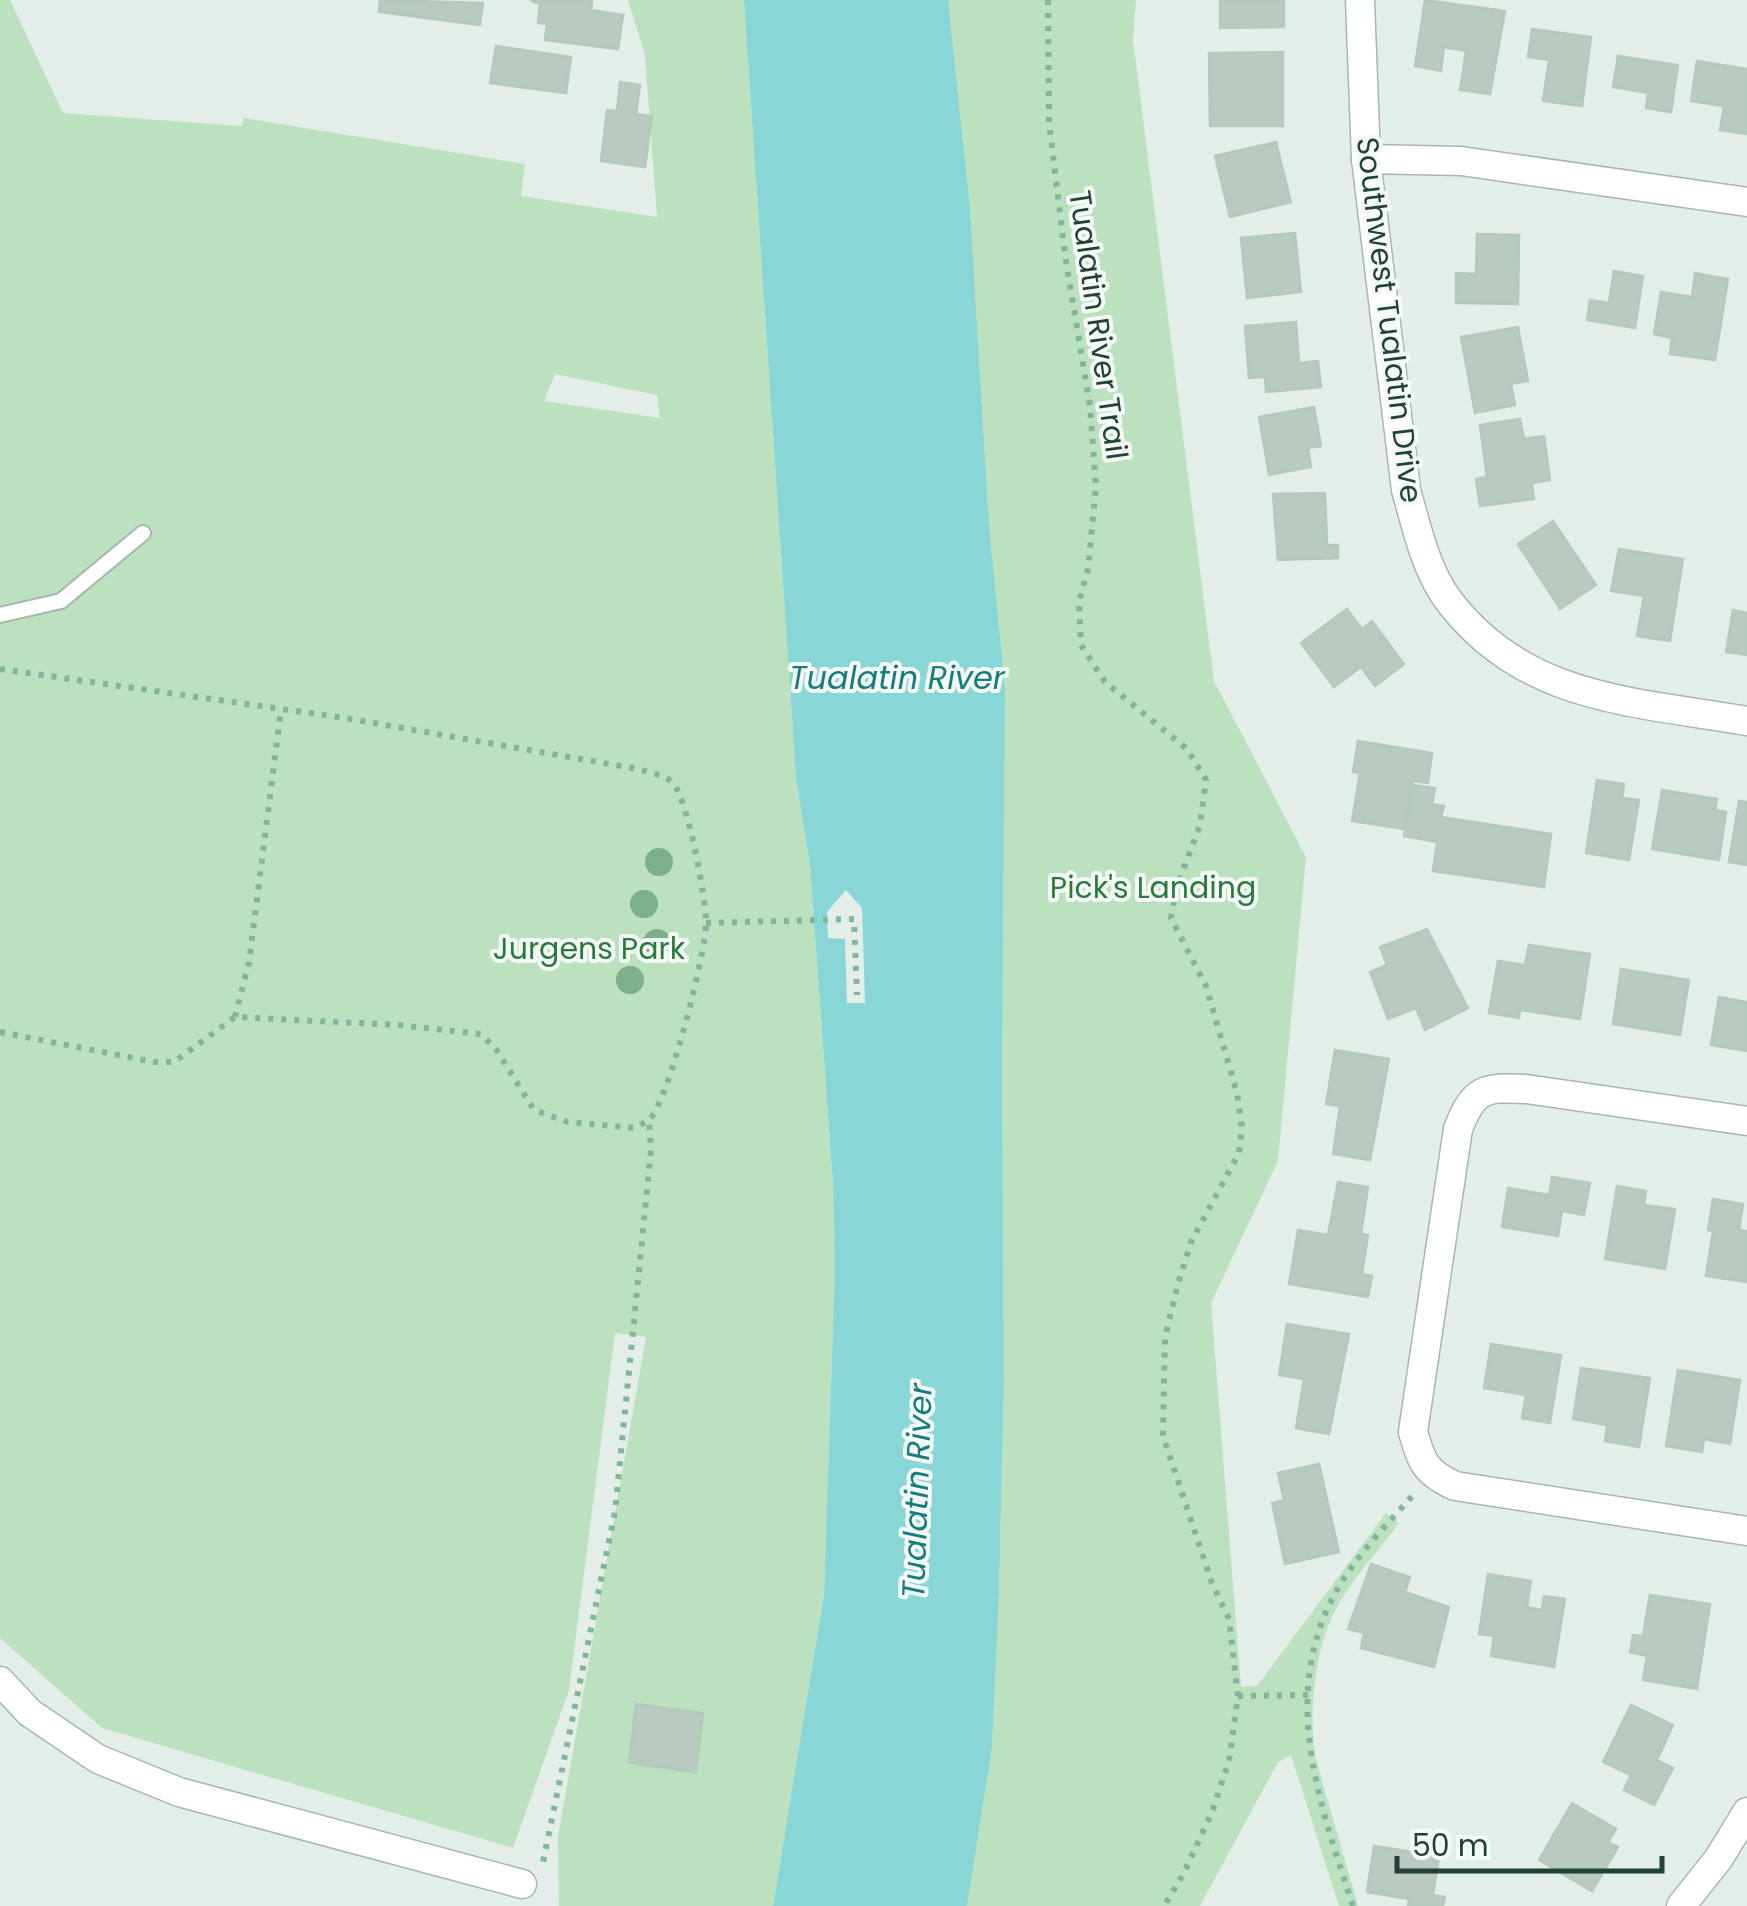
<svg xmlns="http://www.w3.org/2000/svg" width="1747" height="1906" font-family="Poppins,sans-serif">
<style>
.green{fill:#bbe1bf;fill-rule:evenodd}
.water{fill:#88d7d6}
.pier{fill:#e4eee8}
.building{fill:#b9cac0;stroke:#b5c9bd;stroke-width:2.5}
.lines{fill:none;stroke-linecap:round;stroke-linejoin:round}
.lane-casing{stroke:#a6b7ae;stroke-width:18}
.street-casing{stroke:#a6b7ae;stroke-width:31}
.path{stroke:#82b59c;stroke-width:6;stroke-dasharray:5 8;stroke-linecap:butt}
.lane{stroke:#fff;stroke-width:14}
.street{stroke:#fff;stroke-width:28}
.tree{fill:#7daf89}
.labels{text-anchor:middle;stroke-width:8;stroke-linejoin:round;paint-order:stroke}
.street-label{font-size:30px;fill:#214234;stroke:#f5faf7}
.park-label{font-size:30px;fill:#287c3b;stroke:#f5faf7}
.water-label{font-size:32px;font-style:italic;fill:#167d7d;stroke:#f5faf7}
</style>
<rect width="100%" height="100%" fill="#e4eee8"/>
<g class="green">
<path d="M 0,0 L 10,0 L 63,113 L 242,126 L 243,118 L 525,164 L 521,196 L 657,217 L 645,55 L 628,0 L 744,0 L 796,777 L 810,865 L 833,1185 L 835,1264 L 824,1595 L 773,1906 L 559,1906 L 558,1836 L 646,1337 L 615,1333 L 569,1690 L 513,1848 L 102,1728 L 0,1638 ZM 555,374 L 657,395 L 660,418 L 544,401 Z"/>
<path d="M 948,0 L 1136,0 L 1133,40 L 1214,681 L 1306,857 L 1278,1161 L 1211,1303 L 1241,1687 L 1257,1686 L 1386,1513 L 1399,1523 C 1378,1551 1351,1580 1335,1611 C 1314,1652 1309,1711 1315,1756 L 1358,1906 L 1339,1906 L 1291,1755 L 1278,1762 L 1200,1906 L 967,1906 L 992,1749 L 999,1593 L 1004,1380 L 1002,1074 L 1005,687 L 989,525 L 970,207 Z"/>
</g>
<polygon class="water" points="744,0 948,0 970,207 989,525 1005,687 1002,1074 1004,1380 999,1593 992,1749 967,1906 773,1906 824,1595 835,1264 833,1185 810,865 796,777"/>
<polygon class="pier" points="846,890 862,908 865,1003 847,1003 845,939 828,938 827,912"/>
<g class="building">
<polygon points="380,0 483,3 480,25 379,12"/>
<polygon points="530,0 592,0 591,10 623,15 618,49 545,40 547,24 538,23 540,4"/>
<polygon points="1220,0 1284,0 1284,27 1220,28"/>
<polygon points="1425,0 1505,11 1490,94 1460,90 1466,51 1444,47 1441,71 1415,66"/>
<polygon points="1532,29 1591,37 1582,106 1543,101 1549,60 1528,57"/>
<polygon points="496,46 571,57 566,93 490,83"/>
<polygon points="1283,52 1283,126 1210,126 1209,53"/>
<polygon points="1618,56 1678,65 1671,112 1646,108 1648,93 1613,87"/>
<polygon points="1697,61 1747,69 1747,134 1720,130 1724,106 1691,101"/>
<polygon points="620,82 640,85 636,114 652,116 645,167 601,161 607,110 617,111"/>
<polygon points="1276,142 1291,202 1230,217 1215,156"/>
<polygon points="1295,233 1301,292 1247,298 1241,238"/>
<polygon points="1477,234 1519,235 1518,304 1456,303 1456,273 1476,274"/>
<polygon points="1614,271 1643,276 1635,328 1587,320 1590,300 1609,303"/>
<polygon points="1695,273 1728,279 1715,360 1670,354 1672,338 1654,334 1661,292 1692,297"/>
<polygon points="1296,322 1299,363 1318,361 1321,387 1266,392 1265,377 1249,378 1245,326"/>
<polygon points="1518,327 1528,381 1511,384 1515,405 1475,413 1461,337"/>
<polygon points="1314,407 1321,446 1308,448 1311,467 1269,475 1259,417"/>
<polygon points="1520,419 1524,439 1544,436 1550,480 1532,483 1534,499 1480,506 1476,479 1487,477 1480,425"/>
<polygon points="1325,493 1327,545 1338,545 1338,558 1278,560 1273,494"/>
<polygon points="1553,521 1596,585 1560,609 1518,544"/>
<polygon points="1619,549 1683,559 1670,641 1637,636 1644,596 1611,591"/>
<polygon points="1347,609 1362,629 1372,621 1404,664 1375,686 1361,667 1334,687 1301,643"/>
<polygon points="1733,610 1747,613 1747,655 1726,652"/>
<polygon points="1358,741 1432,753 1428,783 1413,781 1405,829 1352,821 1360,773 1353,772"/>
<polygon points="1597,780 1624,784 1622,798 1639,800 1629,860 1586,853"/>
<polygon points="1412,785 1435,788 1432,804 1444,806 1441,817 1551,834 1544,887 1433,871 1437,842 1404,836"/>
<polygon points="1662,790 1717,799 1715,810 1726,812 1719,860 1652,849"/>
<polygon points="1739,801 1747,802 1747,865 1729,862"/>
<polygon points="1427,929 1468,1008 1425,1030 1416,1008 1388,1019 1370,972 1387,965 1380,947"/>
<polygon points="1529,945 1590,954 1580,1019 1520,1010 1519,1018 1489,1013 1498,961 1525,965"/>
<polygon points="1621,969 1689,980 1680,1035 1613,1024"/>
<polygon points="1719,997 1747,1002 1747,1051 1711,1045"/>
<polygon points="1335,1050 1389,1059 1370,1160 1333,1154 1340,1106 1326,1104"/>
<polygon points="1552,1177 1590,1183 1584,1215 1562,1211 1558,1236 1502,1227 1508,1188 1549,1195"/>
<polygon points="1338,1182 1368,1187 1361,1234 1368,1235 1362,1274 1372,1276 1368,1297 1289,1284 1298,1230 1328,1235"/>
<polygon points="1617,1186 1646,1191 1644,1205 1675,1209 1665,1269 1605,1259"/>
<polygon points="1713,1199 1743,1204 1739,1230 1747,1231 1747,1282 1706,1276 1713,1231 1708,1230"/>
<polygon points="1287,1324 1349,1334 1329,1434 1296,1428 1304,1379 1279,1375"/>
<polygon points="1491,1344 1561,1355 1550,1423 1522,1418 1526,1395 1484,1388"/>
<polygon points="1581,1368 1650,1378 1639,1447 1605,1441 1607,1425 1573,1419"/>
<polygon points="1678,1370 1740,1380 1730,1444 1704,1439 1702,1452 1666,1446"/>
<polygon points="1319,1464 1339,1552 1285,1564 1272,1503 1284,1500 1278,1473"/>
<polygon points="1371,1564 1410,1577 1405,1592 1449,1607 1434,1667 1361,1648 1364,1633 1348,1629"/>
<polygon points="1488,1574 1531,1581 1527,1607 1542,1610 1544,1596 1565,1599 1554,1667 1491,1656 1494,1636 1479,1634"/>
<polygon points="1650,1595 1710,1604 1697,1689 1643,1680 1647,1656 1630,1652 1633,1635 1643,1636"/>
<polygon points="636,1704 703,1713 696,1772 629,1763"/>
<polygon points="1631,1705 1673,1725 1657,1760 1673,1768 1654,1805 1624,1790 1631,1775 1603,1762"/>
<polygon points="1572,1803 1616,1829 1608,1842 1618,1847 1592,1891 1539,1860"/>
<polygon points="1374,1846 1439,1856 1433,1895 1445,1897 1443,1906 1408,1906 1409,1899 1367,1892"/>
</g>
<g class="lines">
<defs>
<polyline id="lane" points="0,615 61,601 143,533"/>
<g id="street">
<path d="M 1360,0 L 1366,159 L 1406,490 C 1416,525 1425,567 1446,597 C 1521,700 1632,701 1747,721"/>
<polyline points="1366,159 1461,161 1747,202"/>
<path d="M 1747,1121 L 1526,1089 C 1484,1087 1474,1088 1458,1129 L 1413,1432 C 1422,1463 1425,1472 1455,1486 L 1747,1531"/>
<polyline points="0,1681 30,1713 98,1759 179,1792 522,1884"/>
<polyline points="1681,1906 1719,1858 1747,1812"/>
</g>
</defs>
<use href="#lane" class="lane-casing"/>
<use href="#street" class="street-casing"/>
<g class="path">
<polyline points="1048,0 1049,122 1065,255 1090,406 1096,486 1088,569 1079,602 1081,645 1105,682 1187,749 1206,780 1200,825 1176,889 1171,918 1206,986 1237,1093 1242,1128 1239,1153 1191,1242 1178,1284 1165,1337 1163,1436 1212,1583 1229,1619 1238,1696 1229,1761 1212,1812 1184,1873 1164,1906"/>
<path d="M 0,669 L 345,718 L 638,769 C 650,773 666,775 673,783 C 688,800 706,898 706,923 C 706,953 668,1103 649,1120 L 651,1150 L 615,1512 L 543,1862"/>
<polyline points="706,923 854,919 857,995"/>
<polyline points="235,1017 249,962 281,710"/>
<polyline points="0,1032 154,1062 174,1062 235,1017 398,1025 481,1034 496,1049 534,1110 568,1122 635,1128 649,1120"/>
<polyline points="1238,1696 1309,1695"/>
<path d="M 1353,1906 C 1318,1799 1277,1688 1341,1583 C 1361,1551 1389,1522 1414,1494"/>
</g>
<use href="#lane" class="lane"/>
<use href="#street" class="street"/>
</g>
<g class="tree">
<circle cx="659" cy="862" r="14"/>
<circle cx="644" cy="904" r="14"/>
<circle cx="657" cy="943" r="14"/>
<circle cx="630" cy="980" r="14"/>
</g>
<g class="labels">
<g class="street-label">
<text transform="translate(1389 320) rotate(83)" y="10">Southwest Tualatin Drive</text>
<text transform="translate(1098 325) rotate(82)" y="10">Tualatin River Trail</text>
</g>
<g class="park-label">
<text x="1153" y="898">Pick's Landing</text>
<text x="589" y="959">Jurgens Park</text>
</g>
<g class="water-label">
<text x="897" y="689">Tualatin River</text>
<text transform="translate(917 1491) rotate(-88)" y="11">Tualatin River</text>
</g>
</g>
<path d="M1397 1856v15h265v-15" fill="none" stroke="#214234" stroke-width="5"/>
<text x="1412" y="1856" font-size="30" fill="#214234" stroke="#f5faf7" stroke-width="8" paint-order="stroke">50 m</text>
</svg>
